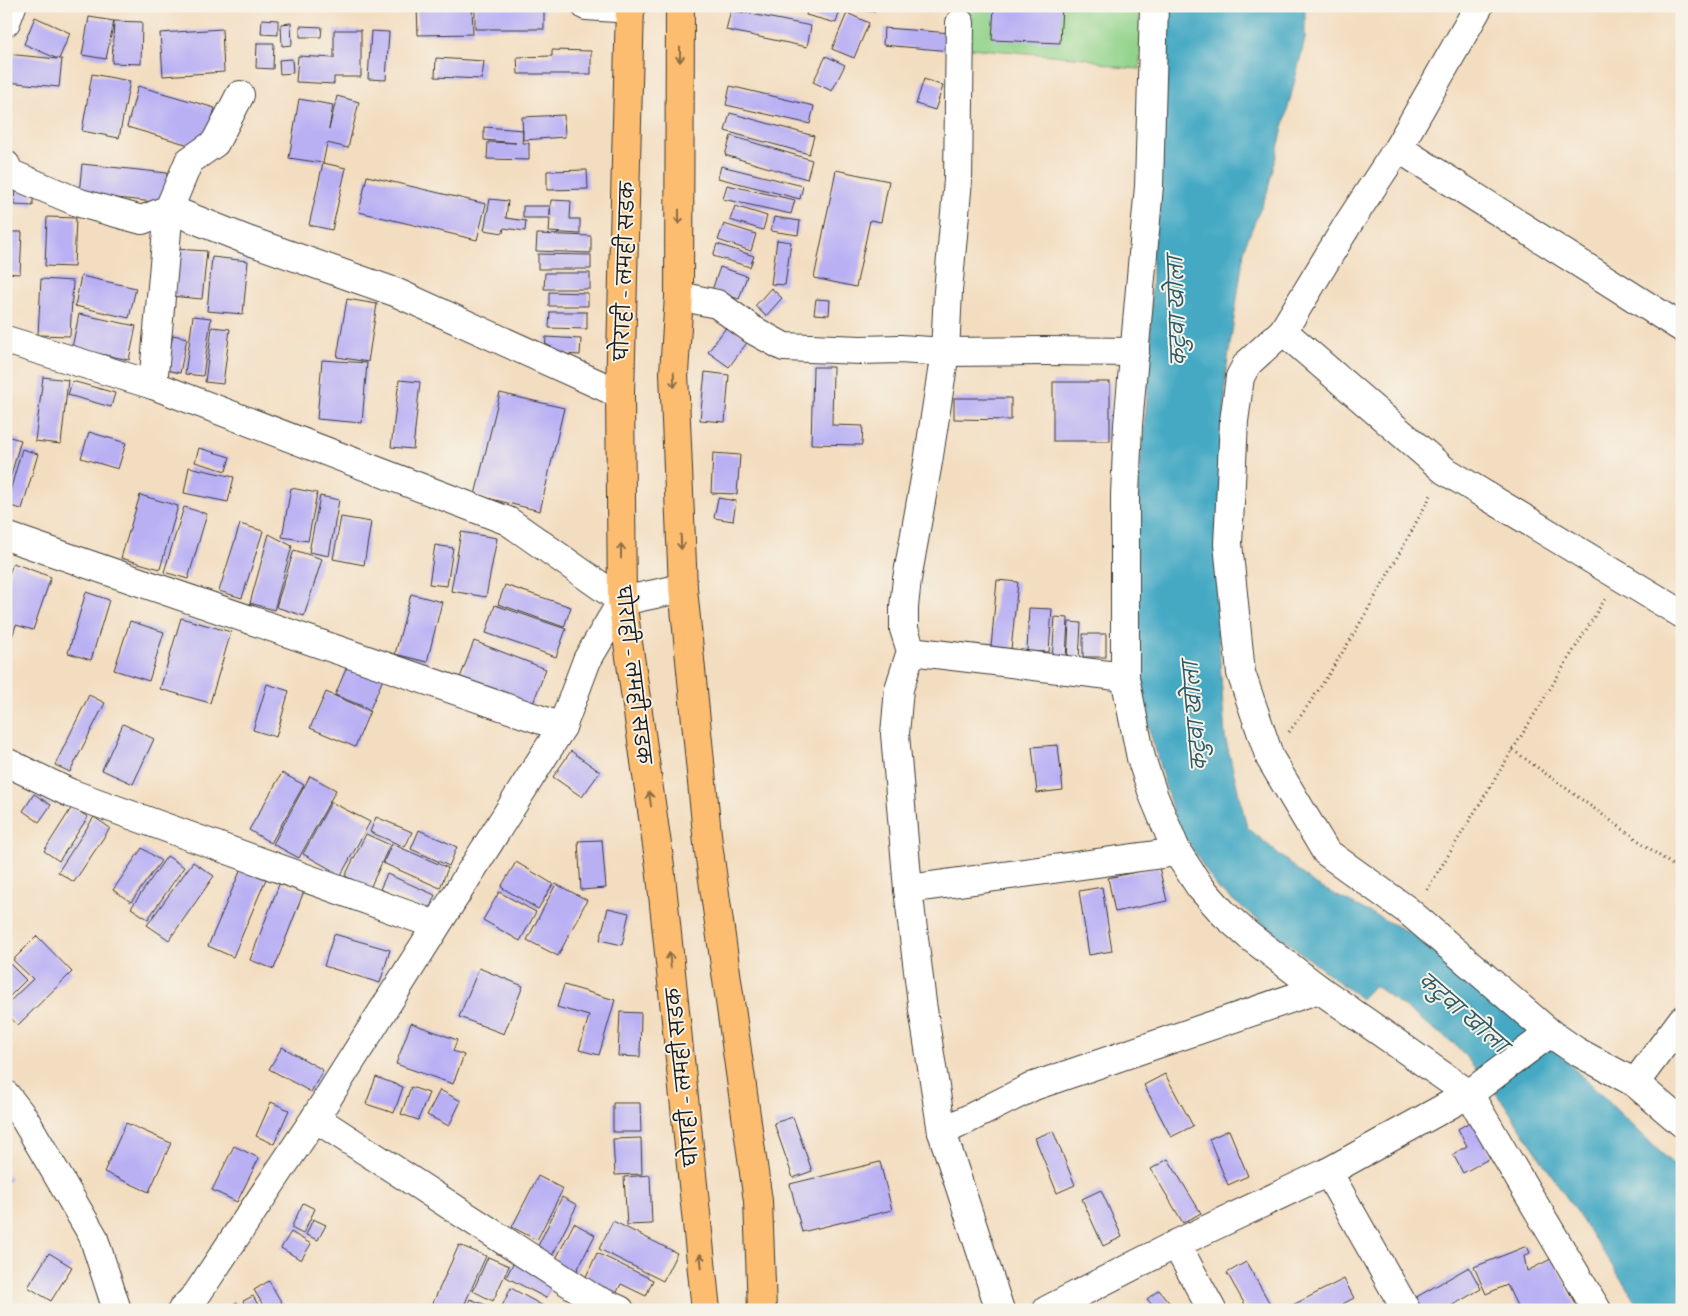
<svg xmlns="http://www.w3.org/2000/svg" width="1688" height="1316" font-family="Mynerve,'Playpen Sans Deva',sans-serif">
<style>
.green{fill:#92d38b;stroke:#577854}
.water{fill:#44a9c4;stroke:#306270}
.building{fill:#b9b0f4}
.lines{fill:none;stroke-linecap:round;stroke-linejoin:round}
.minor-casing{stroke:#3c3935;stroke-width:30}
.major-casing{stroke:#3c3935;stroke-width:30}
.path{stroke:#3c3935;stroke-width:3;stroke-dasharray:1 4;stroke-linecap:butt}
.minor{stroke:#fff;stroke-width:28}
.major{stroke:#fcbd6f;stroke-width:28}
.oneway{stroke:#8c6c46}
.labels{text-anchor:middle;stroke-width:4;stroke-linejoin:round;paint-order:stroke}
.street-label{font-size:19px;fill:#1c1c1c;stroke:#f7f3e8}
.water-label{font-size:20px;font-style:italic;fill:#2e5b68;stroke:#f7f3e8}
</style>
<rect width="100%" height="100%" fill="#f7f3e8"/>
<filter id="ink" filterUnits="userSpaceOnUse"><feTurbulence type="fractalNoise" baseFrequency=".02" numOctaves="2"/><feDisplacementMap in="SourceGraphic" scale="10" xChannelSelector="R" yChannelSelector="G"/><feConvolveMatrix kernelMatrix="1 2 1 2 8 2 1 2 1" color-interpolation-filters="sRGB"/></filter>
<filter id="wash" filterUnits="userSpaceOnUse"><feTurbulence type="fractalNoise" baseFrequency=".0096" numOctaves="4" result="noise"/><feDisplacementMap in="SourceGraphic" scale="20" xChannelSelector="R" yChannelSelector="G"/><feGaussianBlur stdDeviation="1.12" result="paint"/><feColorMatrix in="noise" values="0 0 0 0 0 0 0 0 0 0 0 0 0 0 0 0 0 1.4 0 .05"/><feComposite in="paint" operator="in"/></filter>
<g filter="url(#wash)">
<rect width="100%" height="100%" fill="#f3ddc0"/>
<polygon class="green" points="966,6 1139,6 1141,38 1140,69 1116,67 1085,58 970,48 963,12"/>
<polygon class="water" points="1164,6 1305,6 1305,39 1267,193 1245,245 1226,372 1218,631 1225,737 1247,827 1314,884 1412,934 1532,1028 1682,1173 1682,1310 1639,1310 1631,1294 1505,1105 1457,1046 1374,985 1361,999 1217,888 1176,823 1139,693 1131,559 1149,376 1153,231"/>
<g id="blocks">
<g class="building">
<polygon points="417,6 472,6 473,34 418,35"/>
<rect x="475" y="6" width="69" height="23"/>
<polygon points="808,6 841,6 836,23 806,15"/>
<polygon points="859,6 875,6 875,12 859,10"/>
<polygon points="994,6 1062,6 1060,43 992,40"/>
<polygon points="731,10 811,26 807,47 726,30"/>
<polygon points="847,13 869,23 854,58 832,49"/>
<polygon points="35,17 70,33 59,59 62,59 59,87 6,82 6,54 58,59 24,44"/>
<polygon points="89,17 114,21 106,59 82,55"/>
<polygon points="262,19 278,20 278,35 261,34"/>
<polygon points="114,21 142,22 141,64 112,63"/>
<polygon points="291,23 292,45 282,46 281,24"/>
<polygon points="300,26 322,27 321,37 300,37"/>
<polygon points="884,28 952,33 951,51 883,45"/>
<polygon points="222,29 224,72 163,76 160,33"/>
<polygon points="334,30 361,30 361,77 334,77 334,84 296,82 298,56 334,58"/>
<polygon points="371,31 389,32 386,80 368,79"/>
<polygon points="257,43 274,43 273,69 256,68"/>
<polygon points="552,50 591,51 591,74 518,74 517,57 552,56"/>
<polygon points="826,56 845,65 832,91 813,82"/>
<polygon points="436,58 484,61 482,79 435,77"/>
<polygon points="292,59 293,73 280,74 279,60"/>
<polygon points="92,74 130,81 119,138 82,131"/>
<polygon points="924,79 943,86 935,110 916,104"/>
<polygon points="138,86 215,108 203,149 127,127"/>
<polygon points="730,86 814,106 810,124 726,105"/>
<polygon points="337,96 359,102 348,148 327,143 323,163 289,158 299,99 333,105 329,129"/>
<polygon points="730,113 814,136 809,154 725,131"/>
<polygon points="564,115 565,137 523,140 522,117"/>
<polygon points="484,127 523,130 522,143 529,143 529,160 487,159 488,142 516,143 484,140"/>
<polygon points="731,136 812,160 807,179 725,155"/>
<polygon points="323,163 346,168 332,230 309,225"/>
<polygon points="82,164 167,173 164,203 79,194"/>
<polygon points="721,166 803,186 800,199 718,178"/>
<polygon points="587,170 588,189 547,190 547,171"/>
<polygon points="836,170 889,181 881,222 870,220 856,287 814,278"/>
<polygon points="367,176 486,204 477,240 359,212"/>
<polygon points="727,185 795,200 791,214 723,199"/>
<polygon points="16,187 33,188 33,206 15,205"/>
<polygon points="490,199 508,201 506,218 526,221 525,231 504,228 503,233 484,230"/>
<polygon points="551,200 571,201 570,219 580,219 580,234 549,232 550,218 523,218 523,206 550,206 550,216"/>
<polygon points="735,206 767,216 763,230 730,220"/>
<polygon points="47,217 76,218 74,267 45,266"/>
<polygon points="774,217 800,221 798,235 771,231"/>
<polygon points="724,224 756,234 751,251 718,240"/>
<polygon points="6,232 22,232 20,274 6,273"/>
<polygon points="537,234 591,236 591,253 536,251"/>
<polygon points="777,240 791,242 785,285 771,284"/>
<polygon points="717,244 754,256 750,267 713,256"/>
<polygon points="174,249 207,251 202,299 170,296"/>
<polygon points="538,254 591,255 591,269 538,269"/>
<polygon points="212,257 248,261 243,314 207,311"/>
<polygon points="720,267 747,276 739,299 712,290"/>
<polygon points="545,273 590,273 590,289 544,289"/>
<polygon points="81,276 136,288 129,318 75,306"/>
<polygon points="41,279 73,281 70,336 38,335"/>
<polygon points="771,288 782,298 766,316 755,306"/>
<polygon points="549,292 588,293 588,306 549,306"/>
<polygon points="347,299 377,304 368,362 337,357"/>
<polygon points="816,299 830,300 829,315 814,314"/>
<polygon points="550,312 587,312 587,329 549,328"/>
<polygon points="79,314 136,326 129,360 72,348"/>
<polygon points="193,316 211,318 203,376 185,374"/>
<polygon points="728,325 749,340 729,367 708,352"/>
<polygon points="212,327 230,329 223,384 205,382"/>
<polygon points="173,335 187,338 180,373 166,370"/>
<polygon points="546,337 581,339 580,355 545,353"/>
<polygon points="322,360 367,363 362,423 317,419"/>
<polygon points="813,367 833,367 832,425 863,426 862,445 811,444"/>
<polygon points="705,372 729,375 725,422 700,420"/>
<polygon points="43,377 68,380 61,444 35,441"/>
<polygon points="399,380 420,382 413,449 391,447"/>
<polygon points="72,381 115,393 111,407 68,395"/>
<rect x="1053" y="382" width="57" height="59"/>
<polygon points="500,393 564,408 540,511 475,495"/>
<polygon points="954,398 1011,398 1011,420 954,419"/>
<polygon points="89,432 126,443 118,469 81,458"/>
<polygon points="6,436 21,440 7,489 6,489"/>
<polygon points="199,448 230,457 226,471 195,462"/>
<polygon points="22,449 38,454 22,509 6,505"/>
<polygon points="713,453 740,455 737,494 711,493"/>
<polygon points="189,467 234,477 228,502 184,493"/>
<polygon points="291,488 317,493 308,541 282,537"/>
<polygon points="140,495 178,506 160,569 121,558"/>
<polygon points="320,496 339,500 329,556 309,552"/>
<polygon points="718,498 736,501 733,521 714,518"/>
<polygon points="184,507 207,514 188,579 164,572"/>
<polygon points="341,517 371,522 364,565 333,559"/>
<polygon points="240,524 263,531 242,598 219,591"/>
<polygon points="461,532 497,538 486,597 451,591"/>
<polygon points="269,534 292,546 274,610 250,603"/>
<polygon points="435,545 453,548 447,586 429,584"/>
<polygon points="294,550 322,559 304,616 276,607"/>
<polygon points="13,563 51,577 33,630 16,625 12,637 6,635 6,583"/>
<polygon points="997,580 1018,582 1011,650 991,648"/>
<polygon points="505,585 571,607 564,627 498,604"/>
<polygon points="86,592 109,600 91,660 68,653"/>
<polygon points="411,594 442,602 427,662 395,654"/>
<polygon points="495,605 566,629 556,657 486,633"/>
<polygon points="1029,608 1052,609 1049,652 1027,651"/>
<polygon points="1055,617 1068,618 1066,660 1052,659"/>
<polygon points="181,618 231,632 210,703 160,689"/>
<polygon points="130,621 164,632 149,681 114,670"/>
<polygon points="1069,622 1081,623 1079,660 1067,660"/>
<rect x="1083" y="634" width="23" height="23"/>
<polygon points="474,641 546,669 532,706 460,678"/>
<polygon points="349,662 384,677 370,709 335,695"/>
<polygon points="267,684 289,691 276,737 253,730"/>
<polygon points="326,692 370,711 355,747 310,728"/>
<polygon points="89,695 105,703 70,772 55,765"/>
<polygon points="123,724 154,739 133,784 102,770"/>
<polygon points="1058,745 1063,790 1037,793 1032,747"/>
<polygon points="571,751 600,772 582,797 553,777"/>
<polygon points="282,773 304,785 271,843 249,830"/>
<polygon points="310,776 336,790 299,858 273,844"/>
<polygon points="34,794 51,805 39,822 23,811"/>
<polygon points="331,802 370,822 341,875 303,854"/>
<polygon points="72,807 88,817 59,861 44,851"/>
<polygon points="94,817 110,828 74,882 58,872"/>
<polygon points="376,817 412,832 405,847 370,832"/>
<polygon points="419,830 457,847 449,866 411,849"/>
<polygon points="366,834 390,845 370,888 345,876"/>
<polygon points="602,840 606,888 581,890 578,841"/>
<polygon points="392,844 448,868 440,888 383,863"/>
<polygon points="142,848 161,861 131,902 113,890"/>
<polygon points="167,856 184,867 148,919 131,908"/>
<polygon points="193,862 214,876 169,940 147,925"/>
<polygon points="516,862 553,884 538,909 501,887"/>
<polygon points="1159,867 1167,901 1115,912 1108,878"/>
<polygon points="241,869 266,879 233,957 208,946"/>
<polygon points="387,874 435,895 429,910 380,889"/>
<polygon points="280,882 304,891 274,969 250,960"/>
<polygon points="556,884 587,900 558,956 527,940"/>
<polygon points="1102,887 1112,951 1089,955 1079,891"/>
<polygon points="499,892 536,912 520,941 483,920"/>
<polygon points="608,908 629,913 622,945 600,940"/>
<polygon points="334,934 390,950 380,983 324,966"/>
<polygon points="37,936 72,972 18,1025 6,1014 6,1005 33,979 13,960"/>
<polygon points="10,964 26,980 6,1000 6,968"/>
<polygon points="479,968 523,986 504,1034 459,1017"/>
<polygon points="564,985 615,1000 599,1055 579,1050 589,1016 557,1007"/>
<polygon points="620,1012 641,1013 640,1057 618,1056"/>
<polygon points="411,1023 457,1040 453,1051 464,1055 453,1084 396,1064"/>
<polygon points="282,1047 323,1070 311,1092 269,1069"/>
<polygon points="1165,1074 1193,1126 1171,1137 1144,1085"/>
<polygon points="376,1077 403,1087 394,1113 366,1104"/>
<polygon points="411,1087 429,1093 418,1120 401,1114"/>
<polygon points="440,1090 461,1101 449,1126 427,1115"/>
<polygon points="271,1102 289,1110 274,1144 256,1136"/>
<polygon points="613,1103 640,1103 641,1132 613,1132"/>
<polygon points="793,1117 812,1171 793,1178 774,1123"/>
<polygon points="1473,1120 1492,1157 1463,1173 1453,1154 1467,1146 1458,1129"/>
<polygon points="126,1123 171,1143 149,1192 104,1172"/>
<polygon points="1229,1130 1248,1176 1228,1185 1209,1139"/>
<polygon points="1053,1131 1075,1185 1057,1193 1035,1138"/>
<polygon points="641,1138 642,1174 615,1175 613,1139"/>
<polygon points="234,1146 259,1158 237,1202 212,1190"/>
<polygon points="1168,1159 1201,1213 1183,1223 1151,1169"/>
<polygon points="880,1162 892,1210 802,1232 790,1184"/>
<polygon points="6,1173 11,1178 6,1184"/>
<polygon points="650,1175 652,1224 627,1225 624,1177"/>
<polygon points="538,1176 563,1189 537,1240 512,1227"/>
<polygon points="1101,1190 1122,1237 1103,1246 1082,1199"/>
<polygon points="562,1197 577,1205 550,1260 535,1252"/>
<polygon points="303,1203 315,1209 303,1234 291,1228"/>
<polygon points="313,1219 326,1225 318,1240 306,1235"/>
<polygon points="613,1221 677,1253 663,1281 599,1249"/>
<polygon points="574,1223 595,1235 573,1278 552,1267"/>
<polygon points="291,1232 311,1244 301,1260 281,1248"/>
<polygon points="459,1245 486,1256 462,1310 437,1310 431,1307"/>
<polygon points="1527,1246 1530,1253 1524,1256 1527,1271 1553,1258 1578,1310 1519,1310 1507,1285 1486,1294 1474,1267"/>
<polygon points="49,1253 72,1267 51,1301 28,1287"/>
<polygon points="597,1253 653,1280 646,1296 621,1284 616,1294 585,1279"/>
<polygon points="488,1257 509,1266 493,1301 473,1291"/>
<polygon points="514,1262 554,1284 546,1298 506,1277"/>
<polygon points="1246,1262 1272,1307 1266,1310 1248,1310 1227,1273"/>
<polygon points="1469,1267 1481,1289 1444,1310 1420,1310 1413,1299"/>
<polygon points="1344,1279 1354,1298 1331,1310 1283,1310"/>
<polygon points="269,1281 286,1310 266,1310 254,1290"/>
<polygon points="511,1288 545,1307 543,1310 500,1310"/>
<polygon points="1159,1290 1171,1305 1165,1310 1156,1310 1147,1299"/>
<polygon points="253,1296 261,1310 247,1310 243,1301"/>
<polygon points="470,1299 491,1307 490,1310 465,1310"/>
<polygon points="237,1302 241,1310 224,1310"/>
</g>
</g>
</g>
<g filter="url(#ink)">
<use href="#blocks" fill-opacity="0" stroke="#3c3935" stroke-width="1"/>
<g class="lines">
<defs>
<g id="minor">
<polyline points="586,6 631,9"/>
<polyline points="1154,6 1149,186 1128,425 1125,495 1125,677 1141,758 1154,797 1177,852 1200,887 1224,914 1249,936 1319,989 1469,1094 1597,1310"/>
<polyline points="1479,6 1398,148 1348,224 1283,331 1247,364 1240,377 1234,421 1228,544 1241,673 1270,758 1326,852 1407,910 1550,1033 1576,1051 1635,1083 1682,1123"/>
<polyline points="6,22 12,6"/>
<polyline points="960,23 958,180 948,291 945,352 928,462 907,579 904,607 904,629 911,651 899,689 895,734 908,889 922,1003 942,1132 1000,1310"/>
<polyline points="1398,148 1682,328"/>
<polyline points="6,165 9,173 80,203 142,220 169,209 247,240 395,292 620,394"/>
<polyline points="679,296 717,304 753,330 784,347 861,350 900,349 945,352 1046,351 1135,352"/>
<polyline points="1283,331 1444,470 1682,614"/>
<polyline points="6,340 153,385 508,521 622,601"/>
<polyline points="153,385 169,209 189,161 215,143 240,95"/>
<polyline points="6,536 562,727"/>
<polyline points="911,651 1125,677"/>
<polyline points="6,762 70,793 436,925"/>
<polyline points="908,889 1177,852"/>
<polyline points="1635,1083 1682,1020"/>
<polyline points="6,1095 24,1118 93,1236 117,1310"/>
<polyline points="315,1118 591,1297 620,1310"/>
<polyline points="942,1132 1034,1086 1319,989"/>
<polyline points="1328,1172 1406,1310"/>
<polyline points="1176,1244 1212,1310"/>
<polyline points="182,1310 197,1294 315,1118 562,727 587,660 622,601 683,588"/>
<polyline points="1047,1310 1176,1244 1328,1172 1469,1094 1550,1033"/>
</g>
<g id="major">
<polyline points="630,6 620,394 622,601 660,866 706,1310"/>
<polyline points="680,6 679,296 674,373 683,588 708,844 758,1201 762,1310"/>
</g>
</defs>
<use href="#minor" class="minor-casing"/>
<use href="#major" class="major-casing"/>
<g class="path">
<path d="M 1289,732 C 1344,658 1387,576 1431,495"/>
<polyline points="1513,750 1682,872"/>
<polyline points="1427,890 1605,599"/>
</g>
<use href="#minor" class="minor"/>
<use href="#major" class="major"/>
</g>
<defs><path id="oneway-shaft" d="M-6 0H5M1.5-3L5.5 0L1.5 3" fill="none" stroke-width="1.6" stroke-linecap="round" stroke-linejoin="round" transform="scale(1.25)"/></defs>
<g class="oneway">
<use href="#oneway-shaft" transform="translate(680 55) rotate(90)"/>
<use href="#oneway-shaft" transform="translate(679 217) rotate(90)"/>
<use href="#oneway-shaft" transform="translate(674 380) rotate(88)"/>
<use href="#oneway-shaft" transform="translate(681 542) rotate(88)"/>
<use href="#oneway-shaft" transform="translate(621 551) rotate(-90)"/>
<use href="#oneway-shaft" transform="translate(650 799) rotate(-98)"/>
<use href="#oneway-shaft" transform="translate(670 960) rotate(-96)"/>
<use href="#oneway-shaft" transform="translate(701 1261) rotate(-96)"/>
</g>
</g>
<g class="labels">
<g class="street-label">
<text transform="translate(624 271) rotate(-88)" y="7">घोराही - लमही सडक</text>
<text transform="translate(634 675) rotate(83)" y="7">घोराही - लमही सडक</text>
<text transform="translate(682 1077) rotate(-96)" y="7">घोराही - लमही सडक</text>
</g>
<g class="water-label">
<text transform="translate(1177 311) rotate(-92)" y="7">कटुवा खोला</text>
<text transform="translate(1195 716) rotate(-95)" y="7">कटुवा खोला</text>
<text transform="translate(1463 1013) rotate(41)" y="7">कटुवा खोला</text>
</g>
</g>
<rect width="1688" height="1316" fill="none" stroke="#f7f3e8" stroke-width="25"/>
</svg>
